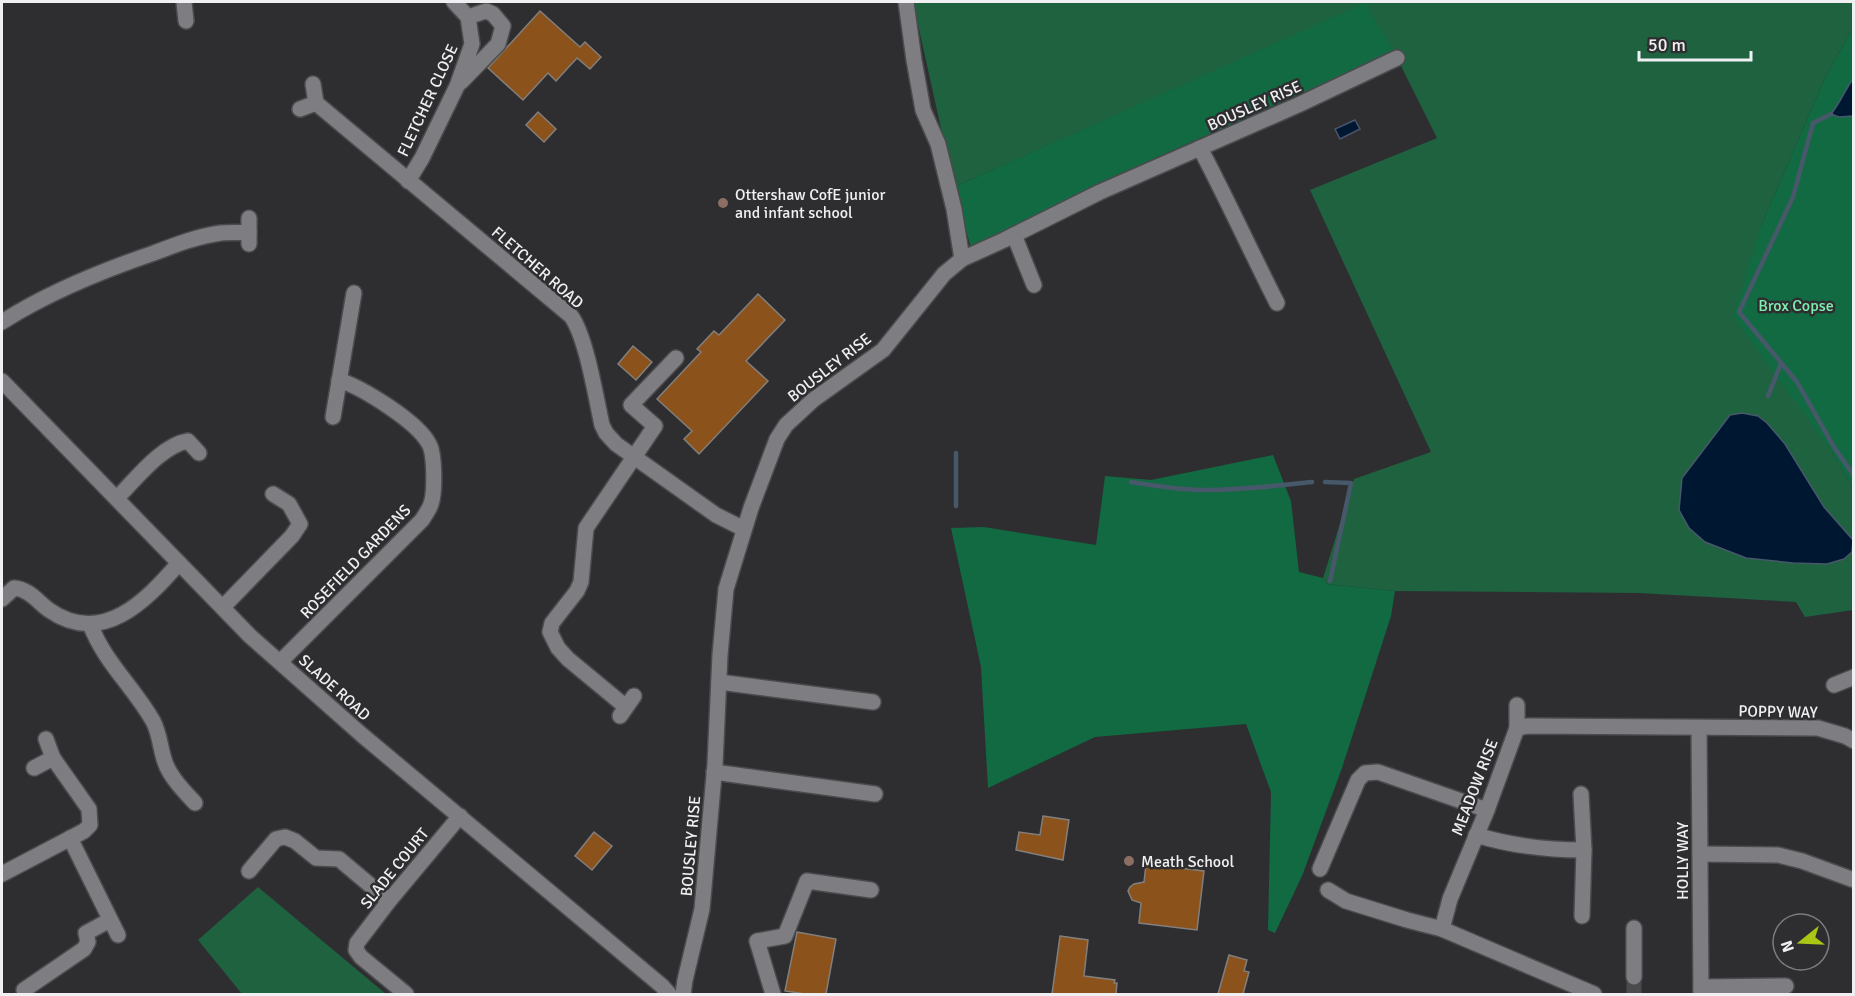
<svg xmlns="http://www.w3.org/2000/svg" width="1855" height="996" font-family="Signika,sans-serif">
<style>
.green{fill:#1e6240}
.forest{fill:#116a42}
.water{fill:#001731;stroke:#48586b;stroke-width:1.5}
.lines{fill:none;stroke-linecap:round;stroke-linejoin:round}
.stream{stroke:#48586b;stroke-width:4.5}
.building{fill:#8c521b;stroke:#827f7c;stroke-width:1.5}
.minor-tunnel{stroke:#4b4b4e;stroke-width:15;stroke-dasharray:15 8;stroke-linecap:butt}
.minor-casing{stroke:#4b4a4d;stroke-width:18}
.minor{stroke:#7e7e82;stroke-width:15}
.education-dot{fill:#8d6e63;stroke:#2e2e31;stroke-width:2}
.labels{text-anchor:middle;stroke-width:5;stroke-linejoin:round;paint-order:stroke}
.street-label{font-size:16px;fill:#f0f0f2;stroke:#2e2e31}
.poi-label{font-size:16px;fill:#f0f0f2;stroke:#2e2e31;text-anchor:start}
.park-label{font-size:16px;fill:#80edb0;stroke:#2e2e31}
</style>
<rect width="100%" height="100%" fill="#2e2e31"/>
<g class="green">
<polygon points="913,2 1853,2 1853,27 1824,80 1761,226 1832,452 1853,488 1853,610 1805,617 1796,602 1639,593 1395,591 1327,584 1323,578 1354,479 1431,452 1310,190 1437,138 1397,58 1365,4 954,187"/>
<polygon points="258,887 386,994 242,994 198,940"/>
</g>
<g class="forest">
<polygon points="1365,3 1394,52 1149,161 971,248 954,187"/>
<polygon points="1853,27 1853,488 1832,452 1733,317 1761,226 1824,80"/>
<polygon points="1273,455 1291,501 1299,572 1323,578 1327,584 1395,591 1391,616 1342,768 1302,876 1275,933 1268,930 1271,792 1246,724 1095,737 988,788 981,667 951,528 984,527 1096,545 1105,476 1151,480"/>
</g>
<g class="water">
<path d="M 1853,79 L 1853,116 L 1839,117 L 1831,114 C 1840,103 1845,90 1853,79 Z"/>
<polygon points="1355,120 1360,129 1340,139 1335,129"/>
<polygon points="1742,413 1758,416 1767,423 1785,444 1824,507 1853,540 1852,552 1844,559 1827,564 1793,563 1746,558 1705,542 1689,528 1679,510 1682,478 1730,415"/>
</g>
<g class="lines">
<g class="stream">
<polyline points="1831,114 1813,123 1793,197 1739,312 1797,382 1834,447 1854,476"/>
<polyline points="1768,396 1781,363"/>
<path d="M 1131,482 C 1156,486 1180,490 1205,490 C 1241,490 1276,486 1312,482"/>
<polyline points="1325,482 1351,483 1330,581"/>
<polyline points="956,506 956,453"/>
</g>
</g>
<g class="building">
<polygon points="540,11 580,47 585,42 601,57 590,69 577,58 556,81 548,73 523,100 488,68"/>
<polygon points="538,112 556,129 544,142 526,125"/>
<polygon points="758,294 785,320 746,361 768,381 699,454 684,439 692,431 657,399 701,352 697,349 714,331 719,335"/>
<polygon points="633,346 652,362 636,380 618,364"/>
<polygon points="1043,816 1069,820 1063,860 1016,850 1019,832 1040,835"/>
<polygon points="594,832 612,846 592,870 575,856"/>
<polygon points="1146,864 1204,871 1197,930 1139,923 1141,903 1132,900 1128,891 1130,887 1134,884 1144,882"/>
<polygon points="797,932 836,939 826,994 805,994 785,991"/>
<polygon points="1060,936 1088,940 1084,976 1115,980 1114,983 1117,983 1116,994 1052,994"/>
<polygon points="1229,955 1247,960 1244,971 1249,972 1243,994 1218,994"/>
</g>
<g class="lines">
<polyline class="minor-tunnel" points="1634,994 1634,977"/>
<defs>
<g id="minor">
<polyline points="184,2 186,21"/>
<polyline points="906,2 914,60 923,110 938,144 954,209 962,259"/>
<polyline points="461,82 498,44 503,26 493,14 486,11 468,17"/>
<path d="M 316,103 L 571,316 C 586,336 596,398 602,425 L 606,433 L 616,444 L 716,515 L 744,529"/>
<polyline points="300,109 316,103 313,84"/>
<path d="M 1200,148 C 1227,199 1251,252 1277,303"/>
<polyline points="408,181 422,158 457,86 472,44 468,17 454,2"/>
<polyline points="1014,235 1034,285"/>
<polyline points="249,244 249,218"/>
<path d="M 2,322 C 49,292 101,271 154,253 C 175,245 198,236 221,233 C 230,232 240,233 249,232"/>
<polyline points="2,381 250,636 362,735 662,986 669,994"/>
<polyline points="333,417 354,293"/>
<path d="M 117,498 C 136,479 162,445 188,441 L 199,453"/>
<path d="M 2,599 L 14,588 C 29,589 38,602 49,610 C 102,647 146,601 179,563"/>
<polyline points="223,607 292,536 300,524 289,504 273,494"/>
<path d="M 90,624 C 105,663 133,686 153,721 C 160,734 160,748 165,762 C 170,777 184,791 195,803"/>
<path d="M 280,662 L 422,520 C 425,515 429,510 431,504 C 435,493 435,454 429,444 C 418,422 363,388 339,380"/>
<polyline points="719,682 873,702"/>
<polyline points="1834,685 1854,677"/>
<polyline points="626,707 568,659 558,648 550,632 552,623 577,591 581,582 586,528 655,426 631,405 676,358"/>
<polyline points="620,716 634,696"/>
<polyline points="1517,728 1517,705"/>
<polyline points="1699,728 1701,994"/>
<polyline points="34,768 53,758"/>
<polyline points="714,772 875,794"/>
<polyline points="1581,794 1584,850 1582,916"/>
<path d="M 1476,835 C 1512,846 1546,850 1584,850"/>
<polyline points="70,838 118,935"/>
<polyline points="1700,854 1778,855 1802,861 1854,880"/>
<polyline points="1320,869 1358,780 1365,773 1378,772 1487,810"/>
<polyline points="249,871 276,839 285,837 295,841 316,858 339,859 389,901"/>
<polyline points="2,874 84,831 90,825 89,809 53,758 46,739"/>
<polyline points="1328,890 1346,901 1407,920 1442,929 1594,994"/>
<polyline points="1442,929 1450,899 1487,810 1517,728 1528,726 1818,728 1845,736 1854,741"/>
<polyline points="1634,977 1634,928"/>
<polyline points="1701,987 1786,986"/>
<polyline points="24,990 84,949 88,942 86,933 110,920"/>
<polyline points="406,994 361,957 356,950 357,943 389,901 460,816"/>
<polyline points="683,994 685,980 702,909 715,764 720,655 726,589 751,508 777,439 786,425 813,400 883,350 944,274 962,259 1004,240 1100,192 1298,105 1397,58"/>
<polyline points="773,994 757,941 785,936 807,881 871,890"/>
</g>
</defs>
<use href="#minor" class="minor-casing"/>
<use href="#minor" class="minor"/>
</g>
<g class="education-dot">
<circle cx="723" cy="203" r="6"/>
<circle cx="1129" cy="861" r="6"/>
</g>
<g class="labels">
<g class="street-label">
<text transform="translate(427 100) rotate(-65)" y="6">FLETCHER CLOSE</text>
<text transform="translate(1254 105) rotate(-24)" y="6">BOUSLEY RISE</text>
<text transform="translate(538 267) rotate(41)" y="6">FLETCHER ROAD</text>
<text transform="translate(829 367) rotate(-38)" y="6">BOUSLEY RISE</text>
<text transform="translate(355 561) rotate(-46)" y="6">ROSEFIELD GARDENS</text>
<text transform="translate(335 687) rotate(42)" y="6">SLADE ROAD</text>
<text transform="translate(1778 711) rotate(1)" y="6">POPPY WAY</text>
<text transform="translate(1474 787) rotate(-69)" y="6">MEADOW RISE</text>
<text transform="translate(690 846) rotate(-85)" y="6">BOUSLEY RISE</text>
<text transform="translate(1682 861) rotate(-90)" y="6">HOLLY WAY</text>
<text transform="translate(394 868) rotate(-51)" y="6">SLADE COURT</text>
</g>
<g class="poi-label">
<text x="735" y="200">Ottershaw CofE junior<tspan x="735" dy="18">and infant school</tspan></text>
<text x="1141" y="867">Meath School</text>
</g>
<g class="park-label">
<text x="1796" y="311">Brox Copse</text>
</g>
</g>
<rect width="1855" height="996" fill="none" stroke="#f0f0f2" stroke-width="6"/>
<g transform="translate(1801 942) rotate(252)"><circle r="28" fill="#2e2e31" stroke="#7c7c7e" stroke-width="1.5"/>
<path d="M0-4.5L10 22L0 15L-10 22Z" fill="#abc615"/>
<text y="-9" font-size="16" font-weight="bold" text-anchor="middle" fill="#f0f0f2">N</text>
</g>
<path d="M1639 51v9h112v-9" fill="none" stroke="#f0f0f2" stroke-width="3"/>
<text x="1648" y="51" font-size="18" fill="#f0f0f2" stroke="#2e2e31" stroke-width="4.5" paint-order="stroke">50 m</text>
</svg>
